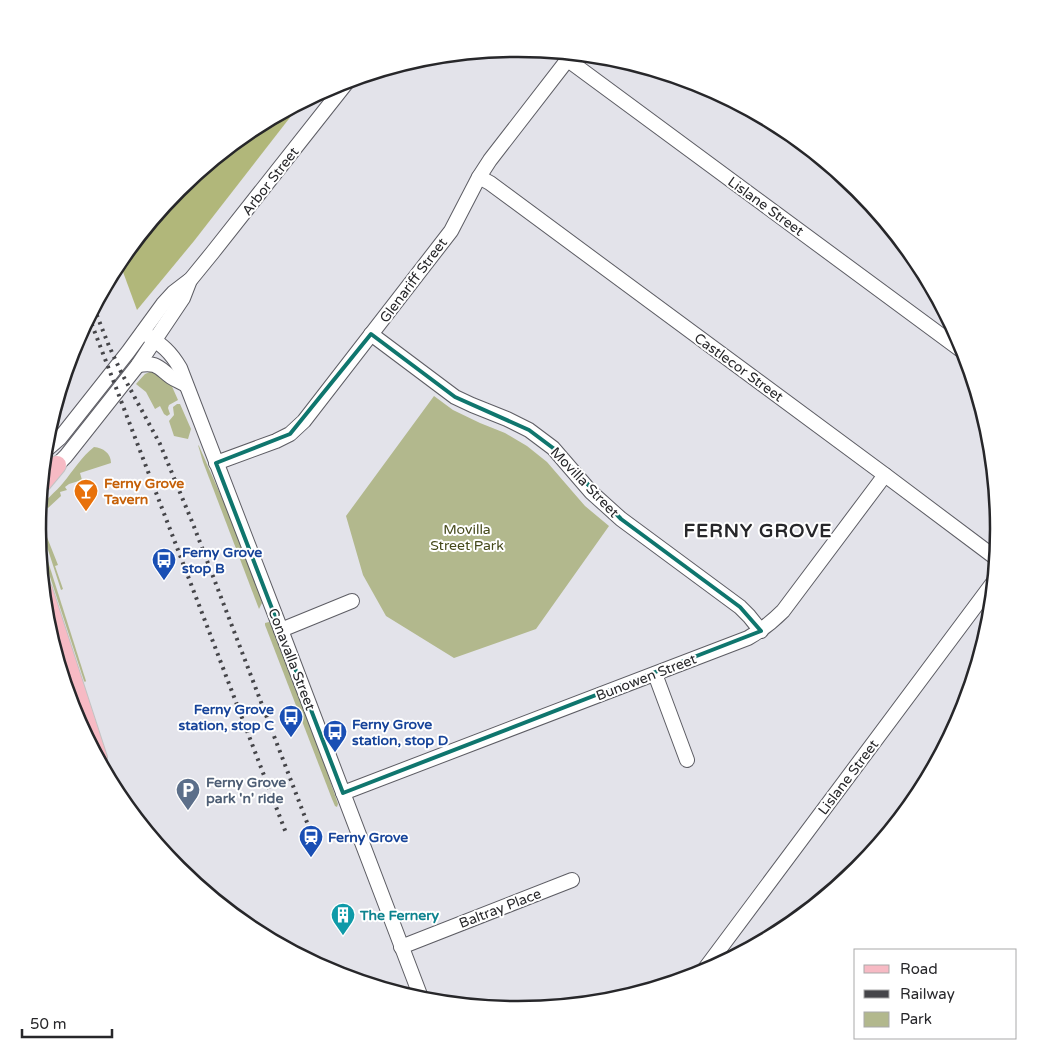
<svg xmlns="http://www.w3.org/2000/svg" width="1037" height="1059" font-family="'Varela Round',sans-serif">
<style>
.green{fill:#b2b88d}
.forest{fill:#b1b77a}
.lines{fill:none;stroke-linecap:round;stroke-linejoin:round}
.minor-casing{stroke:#5d5d64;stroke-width:16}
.major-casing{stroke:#c3c3c3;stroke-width:20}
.minor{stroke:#fff;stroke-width:14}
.major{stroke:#f7bac4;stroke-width:18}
.rail{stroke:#454549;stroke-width:4;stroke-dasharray:2.5 5;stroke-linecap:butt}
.marked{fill:none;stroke:#0f766e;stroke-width:4;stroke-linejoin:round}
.labels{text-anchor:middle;stroke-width:4;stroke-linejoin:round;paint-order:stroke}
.street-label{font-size:14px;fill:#27272a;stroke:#fff}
.food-label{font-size:14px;font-weight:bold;fill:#c56008;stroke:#fff;text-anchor:start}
.park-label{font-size:14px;fill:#45491a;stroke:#fff}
.transit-label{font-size:14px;font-weight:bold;fill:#164399;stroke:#fff;text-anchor:start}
.service-label{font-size:14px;font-weight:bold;fill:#4e5e75;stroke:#fff;text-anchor:start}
.culture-label{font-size:14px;font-weight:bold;fill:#0d838f;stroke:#fff;text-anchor:start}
.district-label{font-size:19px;font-weight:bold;letter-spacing:1px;fill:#27272a;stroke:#fff}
.rim{fill:none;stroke:#27272a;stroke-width:2.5}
</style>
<rect width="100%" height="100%" fill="#e3e3ea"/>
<g class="green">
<polygon points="152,371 170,382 178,400 169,405 168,408 170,414 167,416 164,414 160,406 155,409 146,392 136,384 145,374"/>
<polygon points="434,396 453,410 480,423 505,433 527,446 547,462 572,491 585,506 609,526 536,629 454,658 386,616 363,575 346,516"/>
<polygon points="177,404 180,404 191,429 188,439 174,436 169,421 174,415 173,407"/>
<polygon points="198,445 199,446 229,514 261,598 262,603 259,609 203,462"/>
<path d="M 94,447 C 103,448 111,453 111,463 L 80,473 L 82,480 L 69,484 L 65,487 L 67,490 L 60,492 L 61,496 L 48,508 L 47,507 L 41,513 L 44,520 L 41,522 L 58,565 L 55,566 L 63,589 L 61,590 L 39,522 C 39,518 39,514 40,510 C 45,499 56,492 63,483 C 73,471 82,456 94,447 Z"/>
<polygon points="38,530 86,681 85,682 84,681 39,543"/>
<polygon points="269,622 271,623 326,769 338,804 337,807 335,806 332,799 265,625 265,623"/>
</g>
<polygon class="forest" points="302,102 194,241 137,310 119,261 179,189 252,129"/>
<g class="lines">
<defs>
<g id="minor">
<polyline points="568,60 965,353"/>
<polyline points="479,177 490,183 885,475 997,559"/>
<path d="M 143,332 C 160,344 169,349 180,368 L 281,630 L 422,1000"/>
<polyline points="371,334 455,397 472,405 507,419 529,430 553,448 591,492 621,519 740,607 749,616 761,631"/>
<path d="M 138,365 C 157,362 158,367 171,377 C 176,380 181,382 186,385"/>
<polyline points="45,451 60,438 128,352 163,304 174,292 191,279 213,252 348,81"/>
<polyline points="216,463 276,441 290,434 304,421 451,231 479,177 490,160 572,54"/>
<polyline points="48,468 57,465 66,456 138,365 183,298 190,280"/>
<polyline points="281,630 352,601"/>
<polyline points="655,674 687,760"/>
<path d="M 343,793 L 748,638 C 762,630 772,622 783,611 L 885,475"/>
<polyline points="401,947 572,880"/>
<polyline points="701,974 995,580"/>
</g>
<g id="major">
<polyline points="42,483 57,465"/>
<polyline points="43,589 98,758"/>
</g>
</defs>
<use href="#minor" class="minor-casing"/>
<use href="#major" class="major-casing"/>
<use href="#minor" class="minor"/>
<use href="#major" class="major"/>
<g class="rail">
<polyline points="94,308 109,346 121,372 160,444 193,524 308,825"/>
<polyline points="89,317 286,833"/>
</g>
</g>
<path class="marked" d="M 371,334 L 455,397 L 529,430 L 553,448 L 621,519 L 740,607 L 761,631 L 343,793 L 216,463 L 290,434 Z"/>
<defs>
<symbol id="bar-pin" viewBox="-11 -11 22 30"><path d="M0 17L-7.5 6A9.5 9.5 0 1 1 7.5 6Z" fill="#e8710a" stroke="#fff"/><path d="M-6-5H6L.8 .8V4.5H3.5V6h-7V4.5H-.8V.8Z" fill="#fff"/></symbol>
<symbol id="bus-pin" viewBox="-11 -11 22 30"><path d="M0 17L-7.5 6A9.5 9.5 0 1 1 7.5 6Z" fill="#1a4fb4" stroke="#fff"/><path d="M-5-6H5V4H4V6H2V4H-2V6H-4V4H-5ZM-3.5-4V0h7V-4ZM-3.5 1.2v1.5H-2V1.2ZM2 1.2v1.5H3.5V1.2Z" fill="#fff"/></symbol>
<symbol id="parking-pin" viewBox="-11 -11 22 30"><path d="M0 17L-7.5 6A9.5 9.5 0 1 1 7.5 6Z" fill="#5c6f8a" stroke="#fff"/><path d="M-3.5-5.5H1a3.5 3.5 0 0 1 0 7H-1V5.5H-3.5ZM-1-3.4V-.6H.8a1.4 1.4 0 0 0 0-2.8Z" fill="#fff"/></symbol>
<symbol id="station-pin" viewBox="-11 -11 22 30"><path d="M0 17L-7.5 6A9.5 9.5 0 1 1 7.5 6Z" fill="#1a4fb4" stroke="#fff"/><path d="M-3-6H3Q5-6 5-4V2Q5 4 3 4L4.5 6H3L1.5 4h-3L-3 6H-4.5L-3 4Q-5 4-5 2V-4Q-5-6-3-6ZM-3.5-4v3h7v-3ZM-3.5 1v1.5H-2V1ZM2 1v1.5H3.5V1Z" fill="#fff"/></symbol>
<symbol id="building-pin" viewBox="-11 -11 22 30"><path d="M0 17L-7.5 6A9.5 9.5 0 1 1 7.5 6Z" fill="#0f9aa8" stroke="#fff"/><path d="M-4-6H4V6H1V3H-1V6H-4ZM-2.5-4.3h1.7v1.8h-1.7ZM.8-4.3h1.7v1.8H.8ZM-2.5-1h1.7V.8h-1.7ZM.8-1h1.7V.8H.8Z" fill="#fff"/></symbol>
</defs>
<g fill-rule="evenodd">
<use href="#bar-pin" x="72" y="477" width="28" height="38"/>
<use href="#bus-pin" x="150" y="546" width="28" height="38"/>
<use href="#bus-pin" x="277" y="703" width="28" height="38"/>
<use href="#bus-pin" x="321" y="718" width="28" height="38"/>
<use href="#parking-pin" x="174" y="776" width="28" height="38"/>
<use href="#station-pin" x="297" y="823" width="28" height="38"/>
<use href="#building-pin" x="329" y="901" width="28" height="38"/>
</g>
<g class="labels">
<g class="street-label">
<text transform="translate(270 181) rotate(-52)" y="5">Arbor Street</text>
<text transform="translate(766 206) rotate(36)" y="5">Lislane Street</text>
<text transform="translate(413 280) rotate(-53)" y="5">Glenariff Street</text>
<text transform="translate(739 367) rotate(36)" y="5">Castlecor Street</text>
<text transform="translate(585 482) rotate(46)" y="5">Movilla Street</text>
<text transform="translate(292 659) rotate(69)" y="5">Conavalla Street</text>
<text transform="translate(646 677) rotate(-21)" y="5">Bunowen Street</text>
<text transform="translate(848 777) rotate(-53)" y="5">Lislane Street</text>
<text transform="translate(500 908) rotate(-21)" y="5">Baltray Place</text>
</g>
<g class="food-label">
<text x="104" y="488">Ferny Grove<tspan x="104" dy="16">Tavern</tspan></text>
</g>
<g class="park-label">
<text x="467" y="534">Movilla<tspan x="467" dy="16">Street Park</tspan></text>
</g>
<g class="transit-label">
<text x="182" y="557">Ferny Grove<tspan x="182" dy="16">stop B</tspan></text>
<text x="274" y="714" text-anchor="end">Ferny Grove<tspan x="274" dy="16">station, stop C</tspan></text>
<text x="352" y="729">Ferny Grove<tspan x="352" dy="16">station, stop D</tspan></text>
<text x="328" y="842">Ferny Grove</text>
</g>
<g class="service-label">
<text x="206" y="787">Ferny Grove<tspan x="206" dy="16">park 'n' ride</tspan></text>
</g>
<g class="culture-label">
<text x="360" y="920">The Fernery</text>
</g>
<g class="district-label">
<text x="758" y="537">FERNY GROVE</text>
</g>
</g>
<path d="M0 0H1037V1059H0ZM46 529a472 472 0 1 1 944 0a472 472 0 1 1-944 0Z" fill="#fff" fill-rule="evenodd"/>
<path class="rim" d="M46 529a472 472 0 1 1 944 0a472 472 0 1 1-944 0Z"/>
<rect x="854" y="949" width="162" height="90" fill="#ffffff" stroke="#a9a9aa"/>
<rect x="864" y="965" width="25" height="8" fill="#f7bac4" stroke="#a9a9aa"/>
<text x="900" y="974" font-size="15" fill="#27272a">Road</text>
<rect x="864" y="990" width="25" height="8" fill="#454549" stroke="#a9a9aa"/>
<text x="900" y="999" font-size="15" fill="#27272a">Railway</text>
<rect x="864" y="1012" width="25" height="15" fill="#b2b88d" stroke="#a9a9aa"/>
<text x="900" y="1024" font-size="15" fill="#27272a">Park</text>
<path d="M22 1029v8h90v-8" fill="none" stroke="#27272a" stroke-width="2.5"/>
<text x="30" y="1029" font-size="15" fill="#27272a" stroke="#ffffff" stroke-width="4" paint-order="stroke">50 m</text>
</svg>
